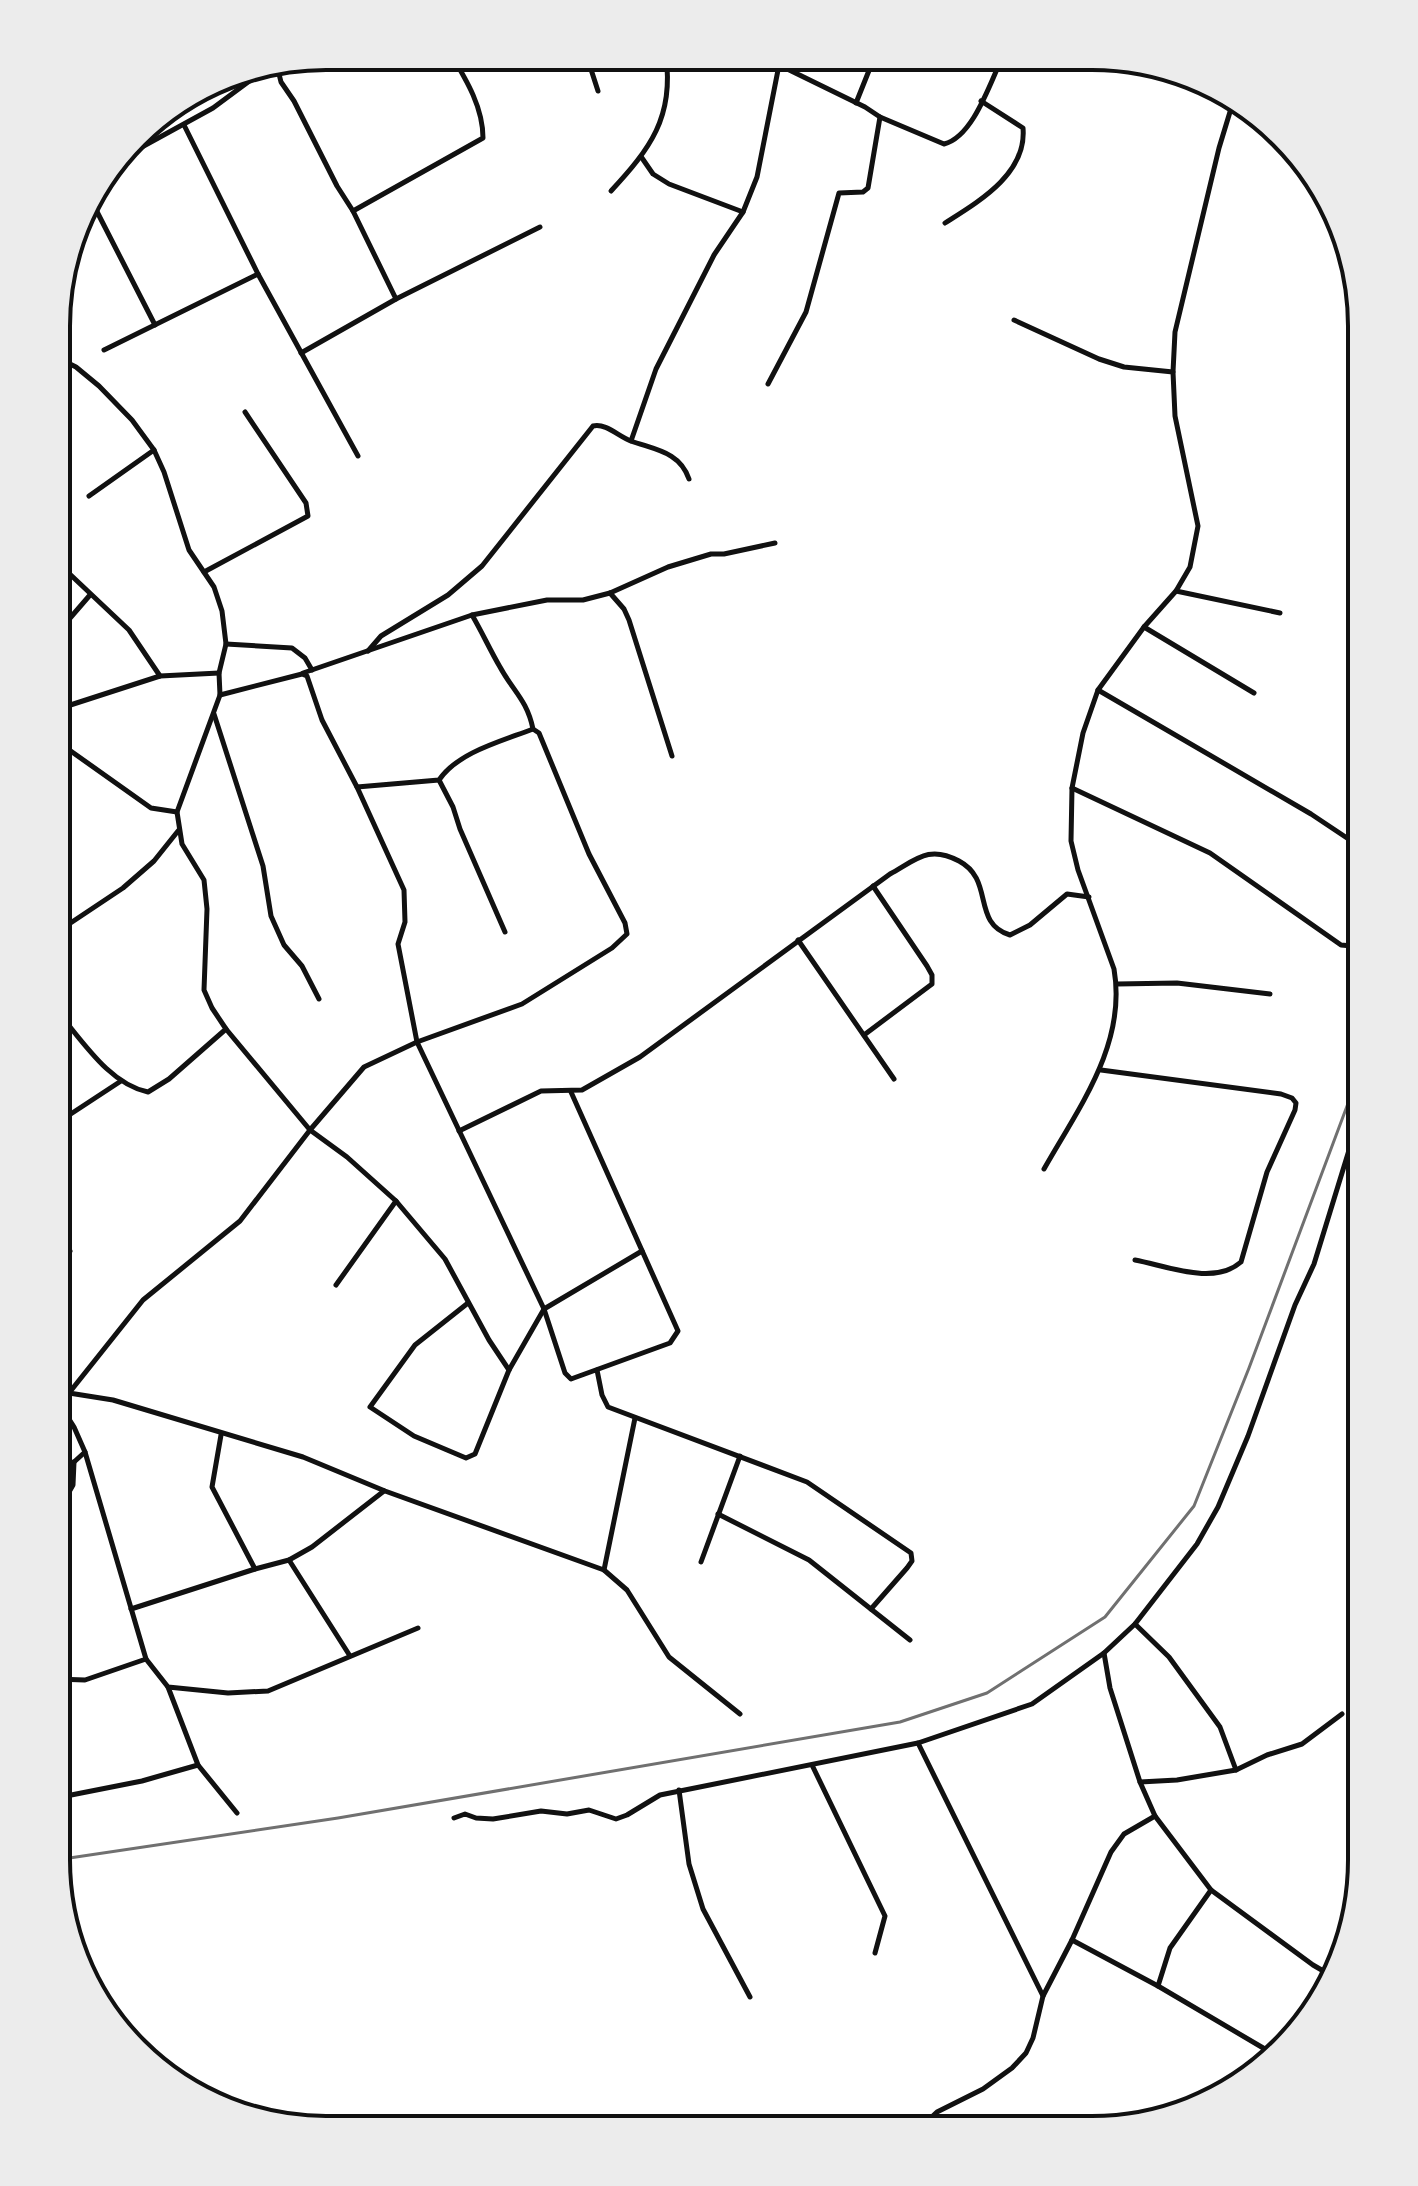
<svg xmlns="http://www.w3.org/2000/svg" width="1418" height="2186" font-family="Merriweather,serif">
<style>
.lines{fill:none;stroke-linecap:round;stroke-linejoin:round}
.minor{stroke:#111;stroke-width:5}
.rail{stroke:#707070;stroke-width:3}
.rim{fill:none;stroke:#111;stroke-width:4}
</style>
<rect width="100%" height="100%" fill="#fff"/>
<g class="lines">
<g class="minor">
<polyline points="587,57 598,91"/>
<path d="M 746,57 L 779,65 L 865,107 L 880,117 L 944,144 C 973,137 990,83 1002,58"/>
<polyline points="277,66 281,82 294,101 337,186 353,211 396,299 301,353"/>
<polyline points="784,68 790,57"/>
<polyline points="856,103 874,58"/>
<polyline points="184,125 258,274 358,456"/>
<polyline points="642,158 653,174 669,184 743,212"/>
<polyline points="120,159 213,108 267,68"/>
<path d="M 611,191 C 650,149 674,117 666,57"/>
<polyline points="90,198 155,325"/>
<path d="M 353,211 L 483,138 C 483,108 467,81 452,56"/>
<path d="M 945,223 C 978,202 1027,174 1023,128 L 981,101"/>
<polyline points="396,299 540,227"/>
<polyline points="1014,320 1099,359 1124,367 1173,372"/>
<polyline points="104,350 258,274"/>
<polyline points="768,384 806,312 839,193 863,192 868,188 880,117"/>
<path d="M 631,441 C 656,450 680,452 689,479"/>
<polyline points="89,496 154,450"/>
<polyline points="58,563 129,630 160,676"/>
<polyline points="204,572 308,516 306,503 245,412"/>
<polyline points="1176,591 1280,613"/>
<polyline points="610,593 624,609 629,620 672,756"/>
<polyline points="1144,627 1254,693"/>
<polyline points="58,632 90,595"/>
<polyline points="226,644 292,648 305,658 312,670"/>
<path d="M 368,651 L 381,636 L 448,595 L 482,566 L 593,426 C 606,423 618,436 631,441 L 656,369 L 714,255 L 743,212 L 757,177 L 779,65"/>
<polyline points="303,673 472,615 547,600 583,600 610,593 668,567 711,554 724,554 775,543"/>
<polyline points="1098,690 1311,814 1362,848"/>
<polyline points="220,695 302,674 307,676 322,720 357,787 404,890 405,922 398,944 417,1042 544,1309 565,1373 571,1379 670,1343 678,1331 571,1092"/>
<polyline points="58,709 160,676 219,673"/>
<polyline points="214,714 263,866 271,916 284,945 302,966 319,999"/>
<polyline points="58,742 151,808 177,812"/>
<polyline points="439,780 453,807 460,829 505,932"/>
<path d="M 357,787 L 439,780 C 458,752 502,741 533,729"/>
<polyline points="1072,788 1210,853 1341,945 1352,946 1362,937"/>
<polyline points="57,932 123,888 154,861 178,831"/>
<polyline points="798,940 894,1079"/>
<polyline points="1117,984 1177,983 1270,994"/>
<path d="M 57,1011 C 82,1040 109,1084 148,1092 L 169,1079 L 226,1029 L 212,1008 L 204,990 L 207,909 L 204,880 L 182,844 L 177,812 L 220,695 L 219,673 L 226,644 L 222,611 L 214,587 L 189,550 L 164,472 L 154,450 L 132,420 L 99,386 L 76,367 L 58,358"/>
<polyline points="226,1029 310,1130 347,1157 396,1201 445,1259 489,1340 509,1370"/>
<polyline points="864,1035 932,984 932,975 927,966 873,886"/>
<path d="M 1101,1070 L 1281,1094 L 1292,1098 L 1296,1103 L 1295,1110 L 1267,1172 L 1241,1262 C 1214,1286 1167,1266 1135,1260"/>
<polyline points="57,1123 121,1081"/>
<path d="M 459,1131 L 541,1091 L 582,1090 L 640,1057 L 890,874 C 917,859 929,845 959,861 C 995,880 971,923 1010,935 L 1030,925 L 1067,894 L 1089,897"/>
<path d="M 1044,1169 C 1079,1107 1127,1044 1114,969 L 1078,870 L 1071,841 L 1072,788 L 1083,733 L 1098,690 L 1144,627 L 1176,591 L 1190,567 L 1198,526 L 1175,416 L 1173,372 L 1175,332 L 1219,148 L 1233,102"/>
<polyline points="57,1229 70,1251"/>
<polyline points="336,1285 396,1201"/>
<polyline points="468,1303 415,1345 370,1407 414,1436 466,1458 475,1454 509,1370 544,1309 642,1251"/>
<polyline points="597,1370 602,1395 608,1407 807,1482 911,1553 912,1561 907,1568 871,1609"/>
<path d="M 69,1393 L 143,1300 L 240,1221 L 310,1130 L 364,1067 L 417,1042 L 522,1004 L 612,948 L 627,934 L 625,923 L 589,854 L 539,733 L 533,729 C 527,700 513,691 500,667 C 490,650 482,632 472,615"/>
<polyline points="57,1394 69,1393 113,1400 303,1457 385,1491 604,1570 627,1590 669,1657 740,1714"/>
<polyline points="221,1435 212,1487 255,1569"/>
<polyline points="57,1467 74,1462 85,1452"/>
<polyline points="718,1514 809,1560 910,1640"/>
<polyline points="60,1526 65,1499 73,1485 74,1462"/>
<polyline points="289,1560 350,1656"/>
<polyline points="701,1562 740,1456"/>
<polyline points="604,1570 635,1418"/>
<polyline points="131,1609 255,1569 289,1560 312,1547 384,1491"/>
<polyline points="1135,1624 1169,1657 1220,1727 1236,1770"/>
<polyline points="1104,1653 1110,1688 1140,1782 1155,1816 1211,1890 1313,1965 1332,1976"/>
<polyline points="146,1659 168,1687 228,1693 268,1691 418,1628"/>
<polyline points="56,1679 85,1680 146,1659 85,1452 74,1427 57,1400"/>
<polyline points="168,1687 198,1765 237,1813"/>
<polyline points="918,1743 1043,1996"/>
<polyline points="812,1765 885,1916 875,1953"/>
<polyline points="1140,1782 1177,1780 1236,1770 1267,1755 1302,1744 1342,1714"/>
<polyline points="679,1790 689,1864 703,1909 750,1997"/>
<polyline points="56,1798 142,1781 198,1765"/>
<polyline points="454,1818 465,1814 476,1818 493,1819 541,1811 567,1814 589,1810 616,1819 627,1815 660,1795 918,1743 1032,1704 1104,1653 1135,1624 1197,1544 1218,1507 1248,1436 1295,1305 1314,1264 1362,1108"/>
<polyline points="1072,1940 1158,1986 1270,2052"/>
<polyline points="1158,1986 1170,1948 1211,1890"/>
<polyline points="918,2130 937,2112 983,2089 1012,2068 1026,2053 1033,2038 1043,1996 1072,1940 1111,1852 1124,1834 1155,1816"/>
</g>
<polyline class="rail" points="56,1860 338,1818 900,1722 987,1693 1105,1617 1194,1506 1249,1368 1362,1066"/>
</g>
<path d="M0 0H1418V2186H0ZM326 70H1092A256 256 0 0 1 1348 326V1860A256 256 0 0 1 1092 2116H326A256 256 0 0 1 70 1860V326A256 256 0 0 1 326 70Z" fill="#ececec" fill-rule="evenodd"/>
<path class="rim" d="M326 70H1092A256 256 0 0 1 1348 326V1860A256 256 0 0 1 1092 2116H326A256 256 0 0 1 70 1860V326A256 256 0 0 1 326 70Z"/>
</svg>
